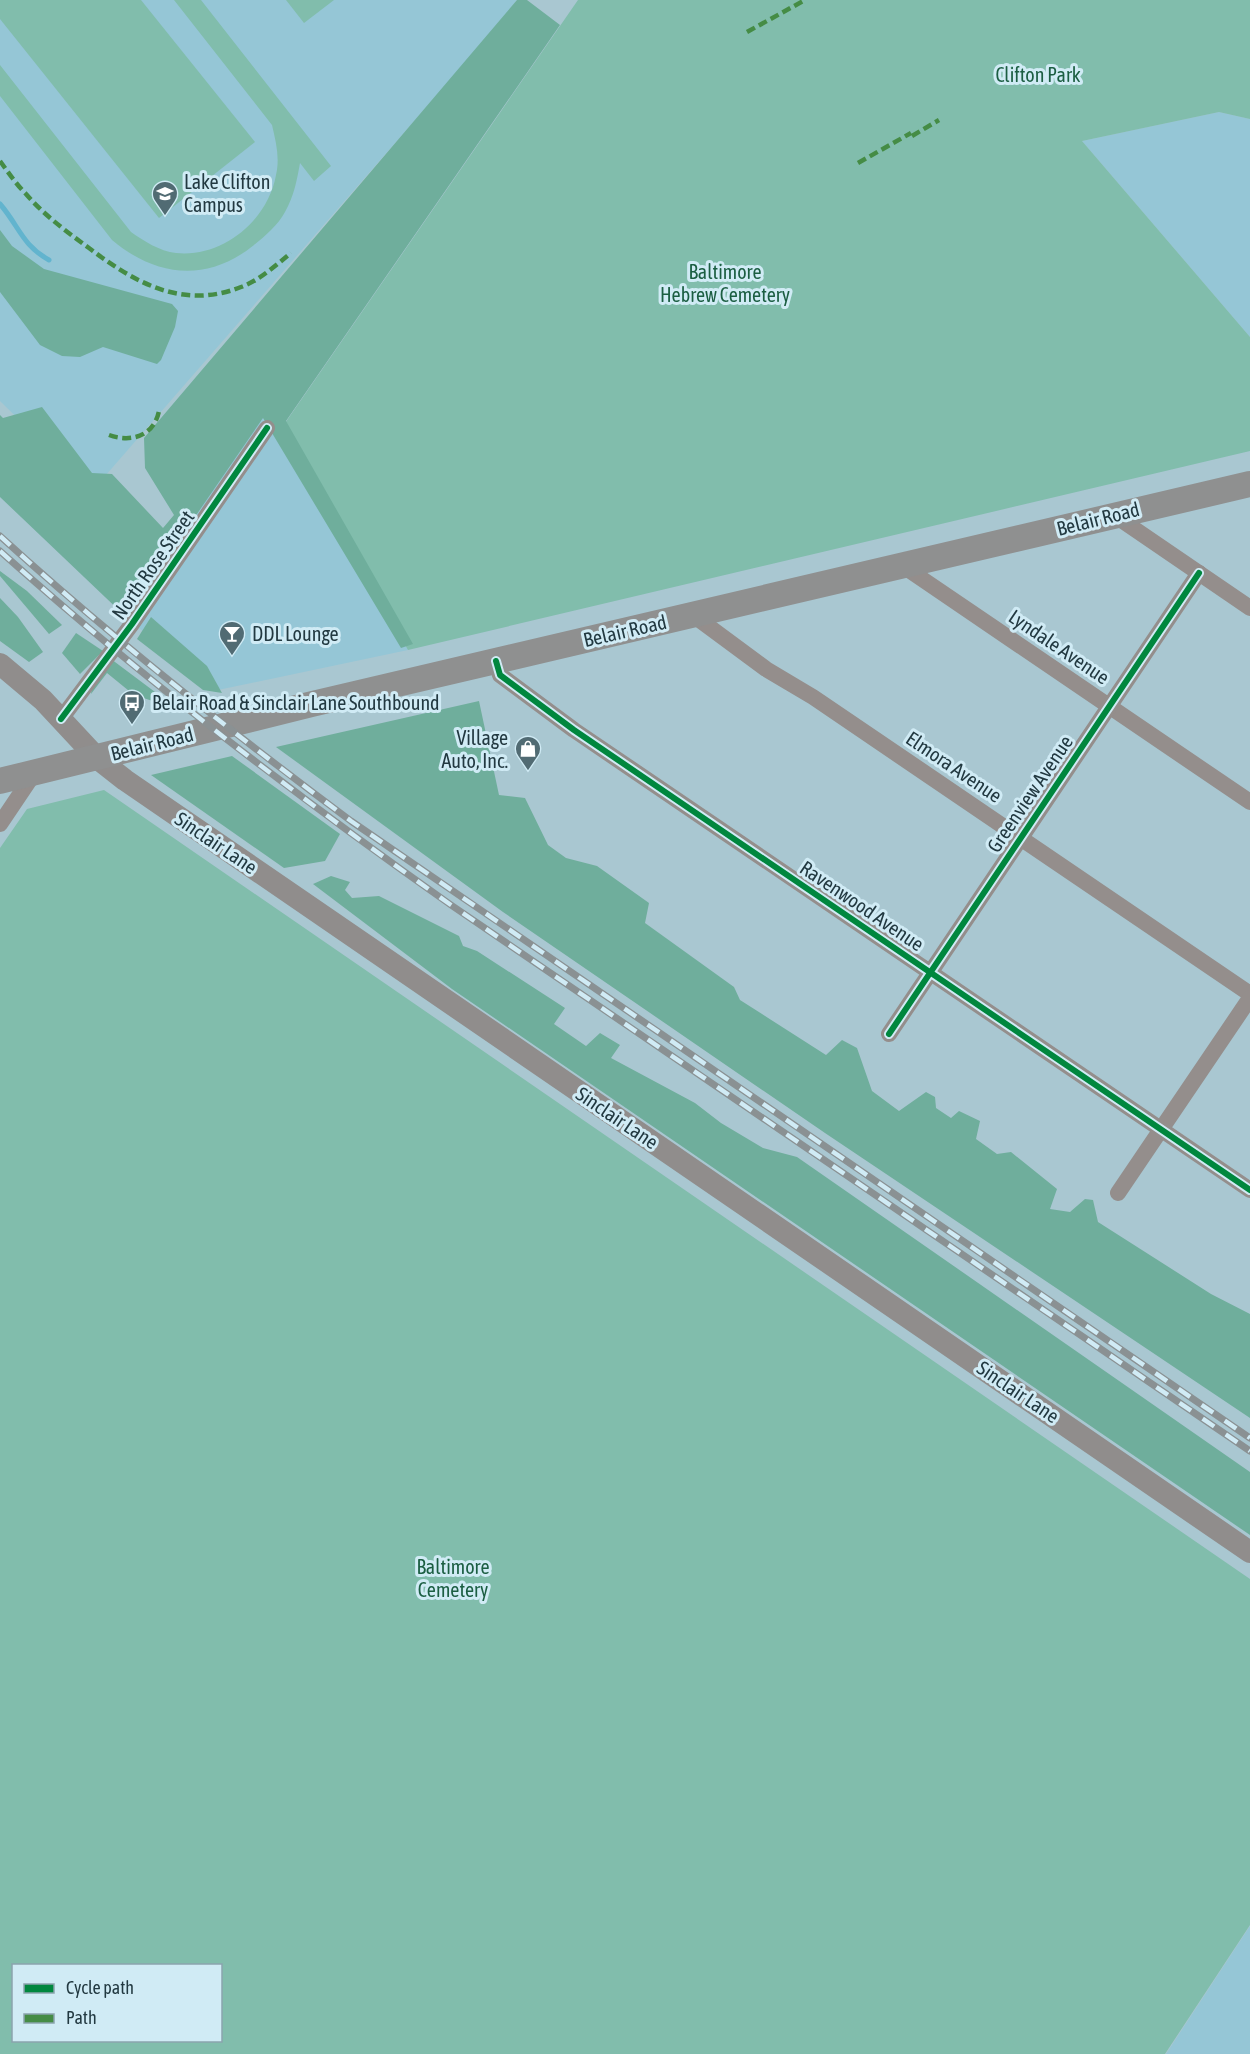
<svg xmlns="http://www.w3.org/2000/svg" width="1250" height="2054" font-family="'Asap Condensed',sans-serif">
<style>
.built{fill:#95c6d6}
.green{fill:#81bdac;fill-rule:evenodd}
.forest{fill:#6fae9c}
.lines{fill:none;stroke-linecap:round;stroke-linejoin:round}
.stream{stroke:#62b4ce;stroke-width:5}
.minor{stroke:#948e8c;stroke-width:16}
.secondary{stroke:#908d8c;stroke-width:22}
.primary{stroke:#8f9090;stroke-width:26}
.rail-casing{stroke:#8a9193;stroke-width:7}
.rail{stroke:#d0ebf5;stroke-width:4.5;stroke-dasharray:14;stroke-linecap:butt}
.quiet{stroke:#458c45;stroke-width:4.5;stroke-dasharray:9 4.5;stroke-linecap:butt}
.cycleway-casing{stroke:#d0ebf5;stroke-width:10}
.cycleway{stroke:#00873e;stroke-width:6}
.labels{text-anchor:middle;stroke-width:6;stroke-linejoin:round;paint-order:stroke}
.park-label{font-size:20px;fill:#1b5e42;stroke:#d0ebf5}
.poi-label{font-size:20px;fill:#223941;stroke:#d0ebf5;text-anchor:start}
.street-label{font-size:20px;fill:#223941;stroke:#d0ebf5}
</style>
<rect width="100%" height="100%" fill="#a9c7d1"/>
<g class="built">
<polygon points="0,0 517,0 490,34 92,491 0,401"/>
<polygon points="1219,112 1250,119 1250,337 1082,141"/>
<polygon points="262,417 283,426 408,650 213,691 126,617"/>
<polygon points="1250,1926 1250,2054 1166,2054"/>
</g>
<g class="green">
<polygon points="0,0 141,0 255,142 159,218 0,19"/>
<path d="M 174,0 L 201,0 L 331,166 L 314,181 L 300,163 C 297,180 294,196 285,212 C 278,225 265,236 254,245 C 207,283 156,277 112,240 L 0,96 L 0,65 L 131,232 C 144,241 159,251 176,253 C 223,258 268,220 276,175 C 280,158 276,142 272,125 Z"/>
<polygon points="286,0 334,0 304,23"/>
<polygon points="578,0 1250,0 1250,119 1219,112 1082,141 1250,337 1250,451 408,650 283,426"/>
<path d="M 104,790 L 1250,1579 L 1250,1925 L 1165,2054 L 0,2054 L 0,848 L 27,809 ZM 14,1966 L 220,1966 L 220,2040 L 14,2040 Z"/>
</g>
<g class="forest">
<polygon points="517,0 527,0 560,25 286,421 413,644 401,648 263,418 126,617 0,497 0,415 3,418 42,407 92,473 112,474 163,528 174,515 145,468 144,438"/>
<polygon points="0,230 12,246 44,269 172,304 178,311 175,327 161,360 157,364 103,347 80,357 62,356 40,345 0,292"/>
<polygon points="0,571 27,591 62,625 49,634 0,576"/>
<polygon points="0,598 18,617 43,652 29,662 0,641"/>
<polygon points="151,617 207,666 222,693 203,690 137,639"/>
<polygon points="76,633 103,651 80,674 62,653"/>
<polygon points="111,659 167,701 162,704 134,695 107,673 91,694 93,679"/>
<polygon points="479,701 499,795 525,798 548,845 566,858 597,866 649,903 645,923 734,987 740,1000 826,1055 842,1040 857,1048 872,1091 899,1111 926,1092 935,1097 936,1108 951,1118 959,1111 980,1121 976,1139 997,1154 1011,1152 1057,1189 1050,1209 1070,1212 1085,1199 1093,1200 1098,1222 1211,1294 1250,1314 1250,1418 825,1133 503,912 276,747"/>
<polygon points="232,756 340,834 325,861 284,868 151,775"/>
<polygon points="331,876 350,882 345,890 352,898 379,896 459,936 463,946 477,951 565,1008 554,1024 586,1046 600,1033 620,1045 611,1058 695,1103 721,1123 763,1148 797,1157 1250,1472 1250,1535 452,989 313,884"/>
</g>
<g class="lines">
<path class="stream" d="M 0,204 C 19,226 22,245 49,260"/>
<g class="minor">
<polyline points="1114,515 1250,608"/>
<polyline points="903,566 1250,802"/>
<polyline points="693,615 766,669 813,697 1250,994"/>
<polyline points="496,661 500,675 574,730 1250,1190"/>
<polyline points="61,719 132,624 267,428"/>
<polyline points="0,824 35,772"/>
<polyline points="889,1034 1199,573"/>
<polyline points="1118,1193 1250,998"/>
</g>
<polyline class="secondary" points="0,664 43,700 97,758 125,780 1250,1552"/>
<polyline class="primary" points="0,781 312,704 1250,484"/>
<defs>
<g id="rail">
<path d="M 0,536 C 112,638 230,731 351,821 L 1250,1438"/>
<path d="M 0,551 C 143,679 295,795 451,905 L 1250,1451"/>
</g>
</defs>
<use href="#rail" class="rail-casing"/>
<use href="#rail" class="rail"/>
<g class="quiet">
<polyline points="747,32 805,0"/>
<polyline points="912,136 939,120"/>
<path d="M 0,161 C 8,172 16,184 26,194 C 44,215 67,232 89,248 C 135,283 183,310 241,287 C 260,280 276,265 291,253"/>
<polyline points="858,163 911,133"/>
<path d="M 109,435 C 131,443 154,436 159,411"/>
</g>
<defs>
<g id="cycleway">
<polyline points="496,661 500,675 574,730 1250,1190"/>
<polyline points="61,719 132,624 267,428"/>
<polyline points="889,1034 1199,573"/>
</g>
</defs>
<use href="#cycleway" class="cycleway-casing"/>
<use href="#cycleway" class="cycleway"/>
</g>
<defs>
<symbol id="school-pin" viewBox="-11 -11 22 30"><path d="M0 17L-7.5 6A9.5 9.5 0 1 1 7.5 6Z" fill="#516b73" stroke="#d0ebf5"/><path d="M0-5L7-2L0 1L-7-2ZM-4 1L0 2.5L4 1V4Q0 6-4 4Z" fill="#fff"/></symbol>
<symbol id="bar-pin" viewBox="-11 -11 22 30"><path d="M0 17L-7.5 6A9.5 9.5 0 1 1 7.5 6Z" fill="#516b73" stroke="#d0ebf5"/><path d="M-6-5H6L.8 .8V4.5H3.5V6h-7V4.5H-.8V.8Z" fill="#fff"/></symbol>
<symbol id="bus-pin" viewBox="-11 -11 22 30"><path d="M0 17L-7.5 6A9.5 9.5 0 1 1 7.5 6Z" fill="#516b73" stroke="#d0ebf5"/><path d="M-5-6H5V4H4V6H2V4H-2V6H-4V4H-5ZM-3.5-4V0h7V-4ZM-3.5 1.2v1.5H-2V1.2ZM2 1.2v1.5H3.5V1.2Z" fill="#fff"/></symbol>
<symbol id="shop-pin" viewBox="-11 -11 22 30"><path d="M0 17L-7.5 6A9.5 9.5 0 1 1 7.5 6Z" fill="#516b73" stroke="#d0ebf5"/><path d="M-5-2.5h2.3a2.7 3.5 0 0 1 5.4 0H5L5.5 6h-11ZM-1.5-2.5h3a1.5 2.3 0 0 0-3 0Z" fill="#fff"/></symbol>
</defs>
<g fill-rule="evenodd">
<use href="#school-pin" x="150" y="179" width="30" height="40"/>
<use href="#bar-pin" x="217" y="619" width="30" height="40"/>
<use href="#bus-pin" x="117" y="688" width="30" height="40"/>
<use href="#shop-pin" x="513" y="734" width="30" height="40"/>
</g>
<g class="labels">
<g class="park-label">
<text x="1038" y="82">Clifton Park</text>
<text x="725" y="279">Baltimore<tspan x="725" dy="23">Hebrew Cemetery</tspan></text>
<text x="453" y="1574">Baltimore<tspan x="453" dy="23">Cemetery</tspan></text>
</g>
<g class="poi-label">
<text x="184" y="189">Lake Clifton<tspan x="184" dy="23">Campus</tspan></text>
<text x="252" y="641">DDL Lounge</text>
<text x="152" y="710">Belair Road &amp; Sinclair Lane Southbound</text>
<text x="508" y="745" text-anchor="end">Village<tspan x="508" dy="23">Auto, Inc.</tspan></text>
</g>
<g class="street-label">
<text transform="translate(1098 519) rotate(-14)" y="7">Belair Road</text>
<text transform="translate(153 565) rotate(-55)" y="7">North Rose Street</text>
<text transform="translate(625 631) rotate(-13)" y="7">Belair Road</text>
<text transform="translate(1059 647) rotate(34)" y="7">Lyndale Avenue</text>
<text transform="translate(152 744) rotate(-14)" y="7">Belair Road</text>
<text transform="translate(954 767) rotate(34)" y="7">Elmora Avenue</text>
<text transform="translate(1030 794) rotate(-56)" y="7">Greenview Avenue</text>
<text transform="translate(216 843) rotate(34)" y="7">Sinclair Lane</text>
<text transform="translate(862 906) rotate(34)" y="7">Ravenwood Avenue</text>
<text transform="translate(617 1118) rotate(34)" y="7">Sinclair Lane</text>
<text transform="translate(1018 1392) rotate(34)" y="7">Sinclair Lane</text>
</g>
</g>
<rect x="12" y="1964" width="210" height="78" fill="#d0ebf5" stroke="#8aa4ad" stroke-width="1.5"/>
<rect x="24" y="1984" width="30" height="9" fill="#00873e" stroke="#8aa4ad" stroke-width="1.5"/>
<text x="66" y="1994" font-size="18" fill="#223941">Cycle path</text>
<rect x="24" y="2014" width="30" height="9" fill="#458c45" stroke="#8aa4ad" stroke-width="1.5"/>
<text x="66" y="2024" font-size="18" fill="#223941">Path</text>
</svg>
